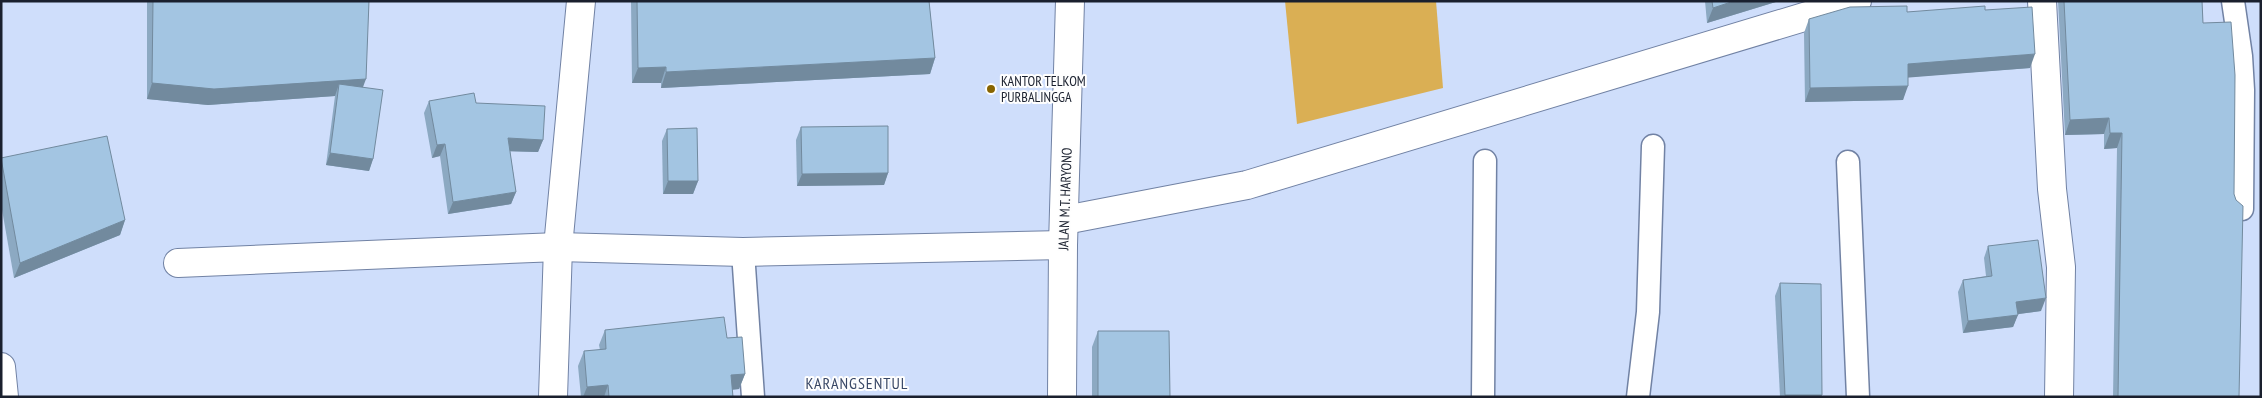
<svg xmlns="http://www.w3.org/2000/svg" width="2262" height="398" font-family="'PT Sans Narrow',sans-serif">
<style>
.green{fill:#daaf54}
.lines{fill:none;stroke-linecap:round;stroke-linejoin:round}
.lane-casing{stroke:#7182a4;stroke-width:25}
.street-casing{stroke:#7182a4;stroke-width:30}
.secondary-casing{stroke:#7182a4;stroke-width:30}
.lane{stroke:#fff;stroke-width:22}
.street{stroke:#fff;stroke-width:28}
.secondary{stroke:#fff;stroke-width:28}
.wall{fill:#8ca9c2}
.shaded-wall{fill:#728a9e}
.building{fill:#a3c5e2;stroke:#728a9e}
.poi-dot{fill:#886501;stroke:#fefefe;stroke-width:2}
.labels{text-anchor:middle;stroke-width:4;stroke-linejoin:round;paint-order:stroke}
.poi-label{font-size:14px;fill:#1a202e;stroke:#fefefe;text-anchor:start}
.street-label{font-size:14px;fill:#1a202e;stroke:#fefefe}
.quarter-label{font-size:16px;letter-spacing:1px;fill:#384766;stroke:#fefefe}
</style>
<rect width="100%" height="100%" fill="#cfdefb"/>
<polygon class="green" points="1285,1 1436,1 1443,88 1297,124"/>
<g class="lines">
<defs>
<g id="lane">
<polyline points="2233,1 2241,56 2243,90 2242,209"/>
<polyline points="1848,162 1858,397"/>
<polyline points="743,252 753,397"/>
<polyline points="1483,397 1485,161"/>
<polyline points="1638,397 1648,312 1653,146"/>
</g>
<g id="street">
<polyline points="2042,1 2052,189 2061,267 2059,397"/>
<polyline points="1065,220 1247,185 1857,1"/>
<polyline points="178,263 558,247 743,252 1063,245"/>
<polyline points="1,367 4,397"/>
<polyline points="553,397 558,247 581,1"/>
</g>
<polyline id="secondary" points="1062,397 1063,245 1070,1"/>
</defs>
<use href="#lane" class="lane-casing"/>
<use href="#street" class="street-casing"/>
<use href="#secondary" class="secondary-casing"/>
<use href="#lane" class="lane"/>
<use href="#street" class="street"/>
<use href="#secondary" class="secondary"/>
</g>
<g class="wall">
<polygon points="147,1 369,1 363,87 373,159 369,171 326,165 335,96 208,105 147,99"/>
<polygon points="631,1 929,1 935,58 930,74 661,88 661,83 632,83"/>
<polygon points="1705,1 1779,1 1707,23"/>
<polygon points="2058,1 2202,1 2203,23 2234,194 2239,397 2113,397 2117,148 2104,149 2104,134 2065,135"/>
<polygon points="1985,10 2030,68 1908,77 1903,100 1805,102 1804,33 1809,19 1907,12"/>
<polygon points="429,101 476,103 543,140 538,152 510,151 516,192 511,204 448,214 440,156 432,158 424,113"/>
<polygon points="801,127 888,173 884,185 797,186 796,140"/>
<polygon points="667,129 698,181 693,194 663,194 662,141"/>
<polygon points="1,158 125,220 120,235 14,278 1,204"/>
<polygon points="1988,246 2041,311 2018,314 2013,327 1963,333 1958,292 1963,280 1986,276 1984,258"/>
<polygon points="1780,283 1821,397 1780,397 1775,296"/>
<polygon points="605,330 727,338 745,374 739,389 732,390 733,397 581,397 578,366 584,351 600,350 599,345"/>
<polygon points="1098,331 1170,397 1092,397 1092,347"/>
</g>
<g class="shaded-wall">
<polygon points="1734,1 1779,1 1707,23 1713,8"/>
<polygon points="2035,54 2030,68 1903,78 1908,64"/>
<polygon points="935,58 930,74 661,88 666,72"/>
<polygon points="666,67 661,83 632,83 638,68"/>
<polygon points="366,79 360,95 339,84 335,96 208,105 147,99 152,83"/>
<polygon points="1908,86 1903,100 1805,102 1810,88"/>
<polygon points="2109,118 2104,134 2065,135 2070,120"/>
<polygon points="2110,133 2122,133 2117,148 2104,149"/>
<polygon points="508,138 543,140 538,152 503,151"/>
<polygon points="445,144 440,156 432,158 437,145"/>
<polygon points="330,153 373,159 369,171 326,165"/>
<polygon points="888,173 884,185 797,186 802,174"/>
<polygon points="668,181 698,181 693,194 663,194"/>
<polygon points="516,192 511,204 448,214 453,202"/>
<polygon points="125,220 120,235 14,278 20,263"/>
<polygon points="2046,298 2041,311 2011,315 2016,302"/>
<polygon points="2018,315 2013,327 1963,333 1968,321"/>
<polygon points="745,374 739,389 725,390 731,375"/>
<polygon points="608,385 604,397 583,397 587,387"/>
<polygon points="1785,395 1822,395 1821,397 1784,397"/>
</g>
<g class="building">
<polygon points="153,1 369,1 366,79 214,89 152,83"/>
<polygon points="637,1 929,1 935,58 666,72 666,67 638,68"/>
<polygon points="1712,1 1734,1 1713,8"/>
<polygon points="2064,1 2202,1 2203,23 2231,22 2235,75 2234,194 2236,200 2243,206 2239,397 2118,397 2122,133 2110,133 2109,118 2070,120"/>
<polygon points="1907,6 1907,12 1985,6 1985,10 2032,7 2035,54 1908,64 1908,86 1810,88 1809,19 1850,7"/>
<polygon points="339,84 383,90 373,159 330,153"/>
<polygon points="474,93 476,103 545,106 543,140 508,138 516,192 453,202 445,144 437,145 429,101"/>
<polygon points="888,126 888,173 802,174 801,127"/>
<polygon points="697,128 698,181 668,181 667,129"/>
<polygon points="107,136 125,220 20,263 1,158"/>
<polygon points="2038,240 2046,298 2016,302 2018,315 1968,321 1963,280 1992,276 1988,246"/>
<polygon points="1780,283 1821,284 1822,395 1785,395"/>
<polygon points="724,317 727,338 742,337 745,374 731,375 733,397 609,397 608,385 587,387 584,351 606,349 605,330"/>
<polygon points="1098,331 1169,331 1170,397 1098,397"/>
</g>
<circle class="poi-dot" cx="991" cy="89" r="5"/>
<g class="labels">
<g class="poi-label">
<text x="1001" y="86">KANTOR TELKOM<tspan x="1001" dy="16">PURBALINGGA</tspan></text>
</g>
<g class="street-label">
<text transform="translate(1065 199) rotate(-88)" y="5">JALAN M.T. HARYONO</text>
</g>
<g class="quarter-label">
<text x="857" y="389">KARANGSENTUL</text>
</g>
</g>
<rect width="2262" height="398" fill="none" stroke="#1a202e" stroke-width="5"/>
</svg>
